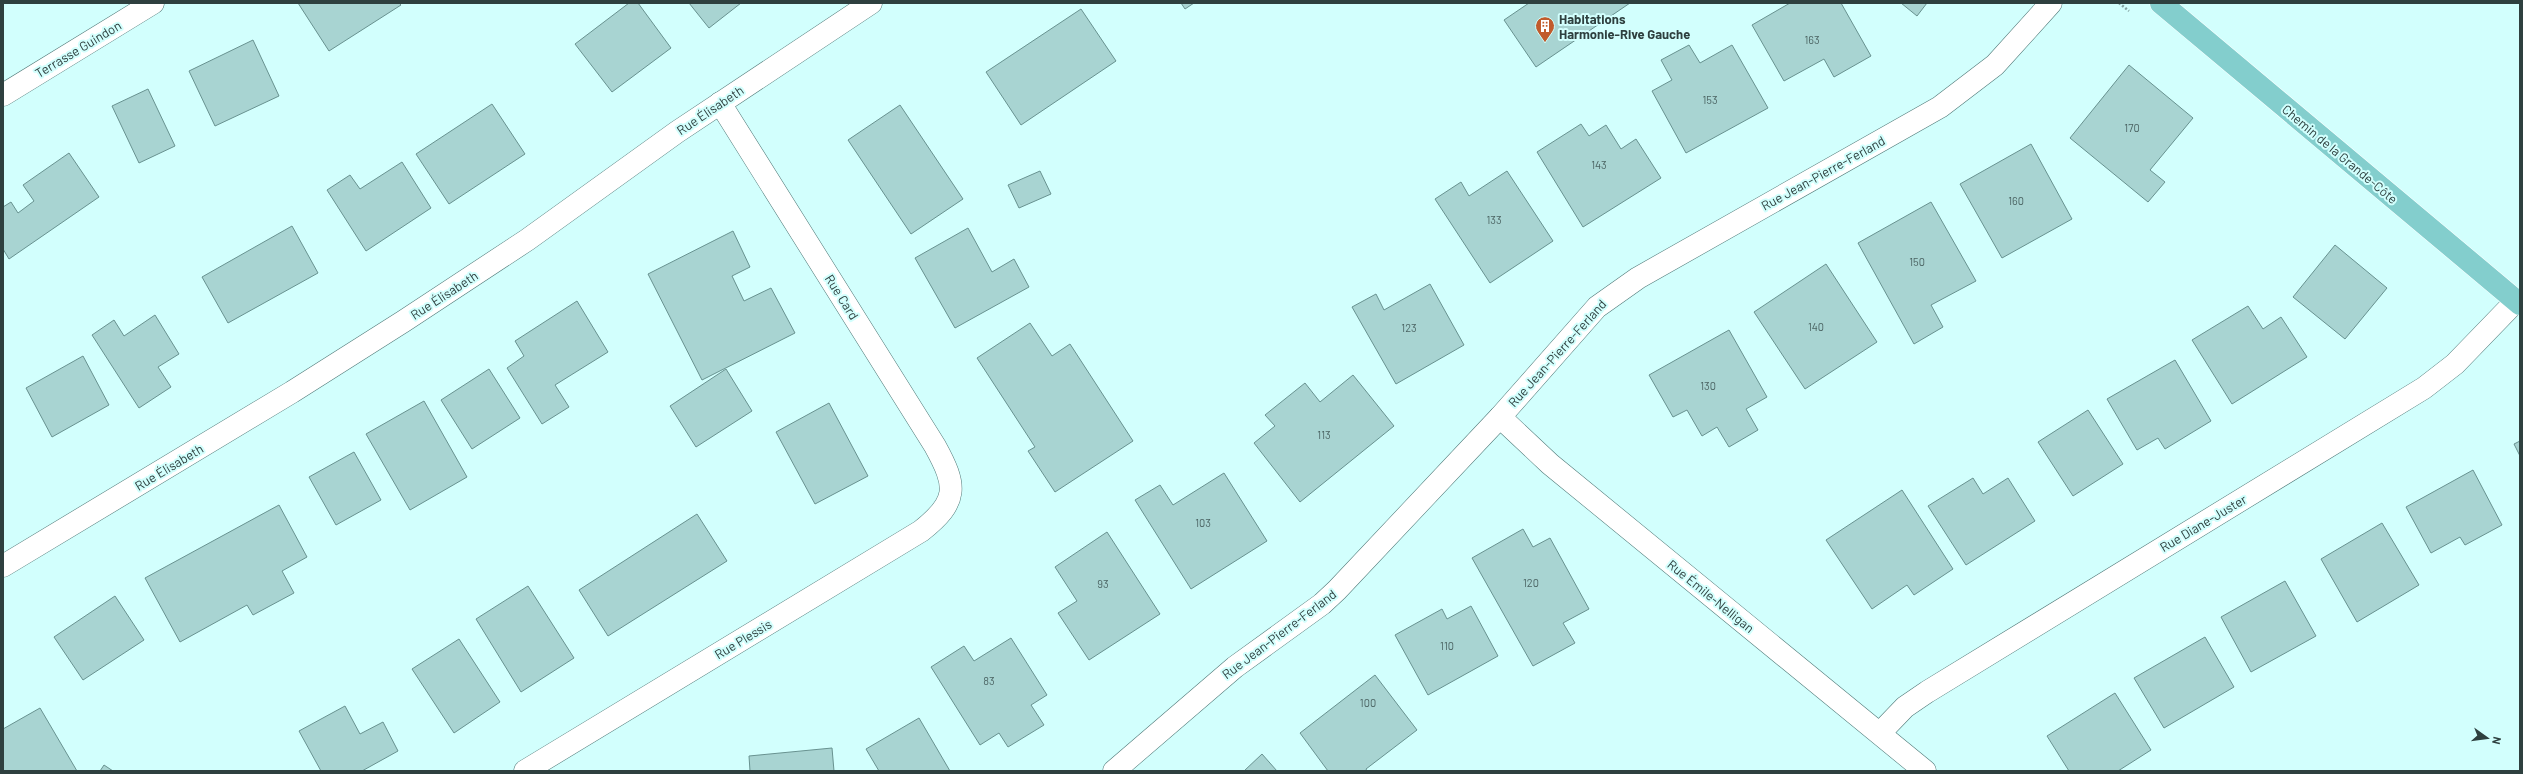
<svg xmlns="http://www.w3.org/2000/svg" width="2523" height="774" font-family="Barlow,sans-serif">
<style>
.building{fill:#a8d4d2;stroke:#689290}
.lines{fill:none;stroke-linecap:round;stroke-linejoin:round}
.minor-casing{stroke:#4f7877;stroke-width:23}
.major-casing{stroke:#fff;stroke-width:23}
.path{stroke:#81a1a0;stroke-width:2.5;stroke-dasharray:2 2;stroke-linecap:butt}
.minor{stroke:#fff;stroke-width:22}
.major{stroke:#83cecd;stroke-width:22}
.labels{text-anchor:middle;stroke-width:4;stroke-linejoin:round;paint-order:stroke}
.number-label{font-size:11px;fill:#4c6564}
.poi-label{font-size:13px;font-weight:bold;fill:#2e403f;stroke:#d2fffd;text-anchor:start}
.street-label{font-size:13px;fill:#2e403f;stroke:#d2fffd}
</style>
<rect width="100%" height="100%" fill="#d2fffd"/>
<g class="building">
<polygon points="298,3 399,3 401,5 329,51"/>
<polygon points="629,3 638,3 671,48 612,92 575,44"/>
<polygon points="689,3 741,3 709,28"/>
<polygon points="1181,3 1194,3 1185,9"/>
<polygon points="1529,3 1630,3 1536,67 1504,20"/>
<polygon points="1790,3 1841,3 1871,56 1834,77 1824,59 1784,81 1752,25"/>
<polygon points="1901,3 1927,3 1917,16"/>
<polygon points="1081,9 1116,61 1021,125 986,72"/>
<polygon points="253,40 279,96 215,126 189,71"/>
<polygon points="1689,45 1700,63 1732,45 1768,108 1686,153 1652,91 1672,80 1661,60"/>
<polygon points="2129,65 2193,118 2150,170 2165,182 2148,202 2070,138"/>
<polygon points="148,89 175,146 139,163 112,106"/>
<polygon points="492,104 525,154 449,204 416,154"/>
<polygon points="900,105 963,199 911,234 848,140"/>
<polygon points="1581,124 1589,136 1606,125 1621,149 1636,139 1661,178 1583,227 1537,152"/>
<polygon points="2031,144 2072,219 2002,258 1960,184"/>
<polygon points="69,153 99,197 9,259 3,249 3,207 11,202 18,213 34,201 23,185"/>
<polygon points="402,162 431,208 366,251 327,190 350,175 360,189"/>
<polygon points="1040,171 1051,194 1019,208 1008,185"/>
<polygon points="1507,171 1553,241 1490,283 1435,199 1461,182 1469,196"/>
<polygon points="1931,202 1976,281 1931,305 1943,327 1914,344 1858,243"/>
<polygon points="292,226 318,273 228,323 202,277"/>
<polygon points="968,228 992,272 1014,259 1029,287 955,328 915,258"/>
<polygon points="733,231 750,267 732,276 744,301 771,288 795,333 702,380 648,274"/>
<polygon points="2335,245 2387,288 2345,339 2293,297"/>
<polygon points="1826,264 1877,342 1805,389 1754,312"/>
<polygon points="1430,284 1464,345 1396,384 1352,307 1376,294 1384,310"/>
<polygon points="577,301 608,352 555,385 569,407 542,424 507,368 524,356 515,341"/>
<polygon points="2248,306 2263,329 2281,317 2307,357 2232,404 2192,340"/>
<polygon points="155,315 179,354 158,367 171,387 139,408 92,335 114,320 124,336"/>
<polygon points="1030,323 1052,356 1070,344 1133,441 1055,492 1028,451 1035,447 977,358"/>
<polygon points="1729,330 1767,397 1746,409 1758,430 1729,447 1717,427 1702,436 1687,410 1673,417 1649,375"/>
<polygon points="83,356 109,405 52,437 26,388"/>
<polygon points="2175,360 2211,421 2165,449 2158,438 2137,450 2107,399"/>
<polygon points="489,369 520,418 472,449 441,400"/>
<polygon points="726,369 752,411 696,447 670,406"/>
<polygon points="1353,375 1394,426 1300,502 1254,443 1275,426 1265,415 1305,383 1320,402"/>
<polygon points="424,401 467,477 410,510 366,434"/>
<polygon points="829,403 868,476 815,504 776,432"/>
<polygon points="2088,410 2123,464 2073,496 2038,442"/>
<polygon points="2520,441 2520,456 2514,444"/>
<polygon points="354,452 381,500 336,525 309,477"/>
<polygon points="2473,470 2502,525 2465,545 2460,537 2431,553 2406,507"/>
<polygon points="1224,473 1267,541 1191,589 1135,500 1160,485 1173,505"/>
<polygon points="1973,478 1983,494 2008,478 2035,521 1966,565 1928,506"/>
<polygon points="1902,490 1953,569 1914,595 1907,585 1872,609 1826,540"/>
<polygon points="279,505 307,557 282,571 294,593 253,615 247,605 180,642 145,578"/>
<polygon points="697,514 727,561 608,636 579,590"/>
<polygon points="2382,523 2419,585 2357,622 2321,559"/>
<polygon points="1523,529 1533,547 1550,538 1589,609 1563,623 1575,643 1533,666 1472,558"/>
<polygon points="1107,532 1160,614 1089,660 1058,613 1077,601 1055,567"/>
<polygon points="2285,581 2316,636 2251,672 2221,617"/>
<polygon points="528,586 574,658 521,692 476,619"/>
<polygon points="115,596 144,640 83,680 54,637"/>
<polygon points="1471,606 1498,656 1428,695 1395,635 1442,609 1447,619"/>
<polygon points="2205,637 2234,687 2164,728 2134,678"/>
<polygon points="1011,638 1047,695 1031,705 1044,725 1008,747 999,733 980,745 931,667 964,646 974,661"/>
<polygon points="459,639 500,702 454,733 412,669"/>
<polygon points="1375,675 1417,730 1366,769 1367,771 1328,771 1300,733"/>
<polygon points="2115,693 2151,750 2118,771 2069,771 2047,736"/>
<polygon points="345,706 360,734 383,722 398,751 362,771 321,771 299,731"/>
<polygon points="40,708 77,771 3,771 3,729"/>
<polygon points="919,718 950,771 879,771 866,749"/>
<polygon points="832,748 834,771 750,771 749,756"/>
<polygon points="1262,754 1277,771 1244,771"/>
<polygon points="104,765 113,771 100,771"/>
</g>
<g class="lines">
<defs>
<g id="minor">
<polyline points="3,95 153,3"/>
<polyline points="1500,417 1550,464 1925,771"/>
<polyline points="3,566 292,392 404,321 527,240 677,132 871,3"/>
<polyline points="1880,733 1905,707 1927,692 2424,388 2455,364 2516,301"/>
<path d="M 525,771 L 921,531 C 959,501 957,486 935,446 L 720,103"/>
<polyline points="1114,771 1235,667 1322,604 1337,590 1500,417 1597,307 1638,278 1940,107 1995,65 2051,3"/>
</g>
<polyline id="major" points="2161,3 2520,304"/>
</defs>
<use href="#minor" class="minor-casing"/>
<use href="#major" class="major-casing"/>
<polyline class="path" points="2119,3 2129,11"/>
<use href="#minor" class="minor"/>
<use href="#major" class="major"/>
</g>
<defs>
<symbol id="building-pin" viewBox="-11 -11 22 30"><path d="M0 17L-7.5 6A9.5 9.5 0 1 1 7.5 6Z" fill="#c15b2c" stroke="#d2fffd"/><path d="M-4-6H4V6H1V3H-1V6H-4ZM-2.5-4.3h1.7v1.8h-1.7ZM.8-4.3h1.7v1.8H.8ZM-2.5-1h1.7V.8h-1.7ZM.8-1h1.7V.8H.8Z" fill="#fff"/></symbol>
</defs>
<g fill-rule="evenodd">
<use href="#building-pin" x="1534" y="15" width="22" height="30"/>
</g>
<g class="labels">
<g class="number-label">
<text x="1812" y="44">163</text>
<text x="1710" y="104">153</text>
<text x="2132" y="132">170</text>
<text x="1599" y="169">143</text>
<text x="2016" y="205">160</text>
<text x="1494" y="224">133</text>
<text x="1917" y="266">150</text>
<text x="1816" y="331">140</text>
<text x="1409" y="332">123</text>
<text x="1708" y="390">130</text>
<text x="1324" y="439">113</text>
<text x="1203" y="527">103</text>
<text x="1531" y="587">120</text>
<text x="1103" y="588">93</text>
<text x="1447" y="650">110</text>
<text x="989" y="685">83</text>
<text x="1368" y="707">100</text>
</g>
<g class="poi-label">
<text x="1559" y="24">Habitations<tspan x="1559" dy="15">Harmonie-Rive Gauche</tspan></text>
</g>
<g class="street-label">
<text transform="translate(78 49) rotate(-31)" y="5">Terrasse Guindon</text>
<text transform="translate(710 110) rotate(-34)" y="5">Rue Élisabeth</text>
<text transform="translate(2340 154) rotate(40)" y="5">Chemin de la Grande-Côte</text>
<text transform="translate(1823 173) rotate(-29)" y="5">Rue Jean-Pierre-Ferland</text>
<text transform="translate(444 295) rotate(-33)" y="5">Rue Élisabeth</text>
<text transform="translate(842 297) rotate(58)" y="5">Rue Card</text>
<text transform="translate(1557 353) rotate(-48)" y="5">Rue Jean-Pierre-Ferland</text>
<text transform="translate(169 467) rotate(-31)" y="5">Rue Élisabeth</text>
<text transform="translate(2203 523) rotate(-31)" y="5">Rue Diane-Juster</text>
<text transform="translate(1711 596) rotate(39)" y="5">Rue Émile-Nelligan</text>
<text transform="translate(1279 634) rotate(-37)" y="5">Rue Jean-Pierre-Ferland</text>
<text transform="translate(743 639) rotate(-31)" y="5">Rue Plessis</text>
</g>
</g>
<rect width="2523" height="774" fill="none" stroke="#2e403f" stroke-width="8"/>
<g transform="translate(2487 738) rotate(104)" stroke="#d2fffd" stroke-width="3" paint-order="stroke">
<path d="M0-3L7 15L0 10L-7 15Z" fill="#2e403f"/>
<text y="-6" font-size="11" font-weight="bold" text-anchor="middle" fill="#2e403f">N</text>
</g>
</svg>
